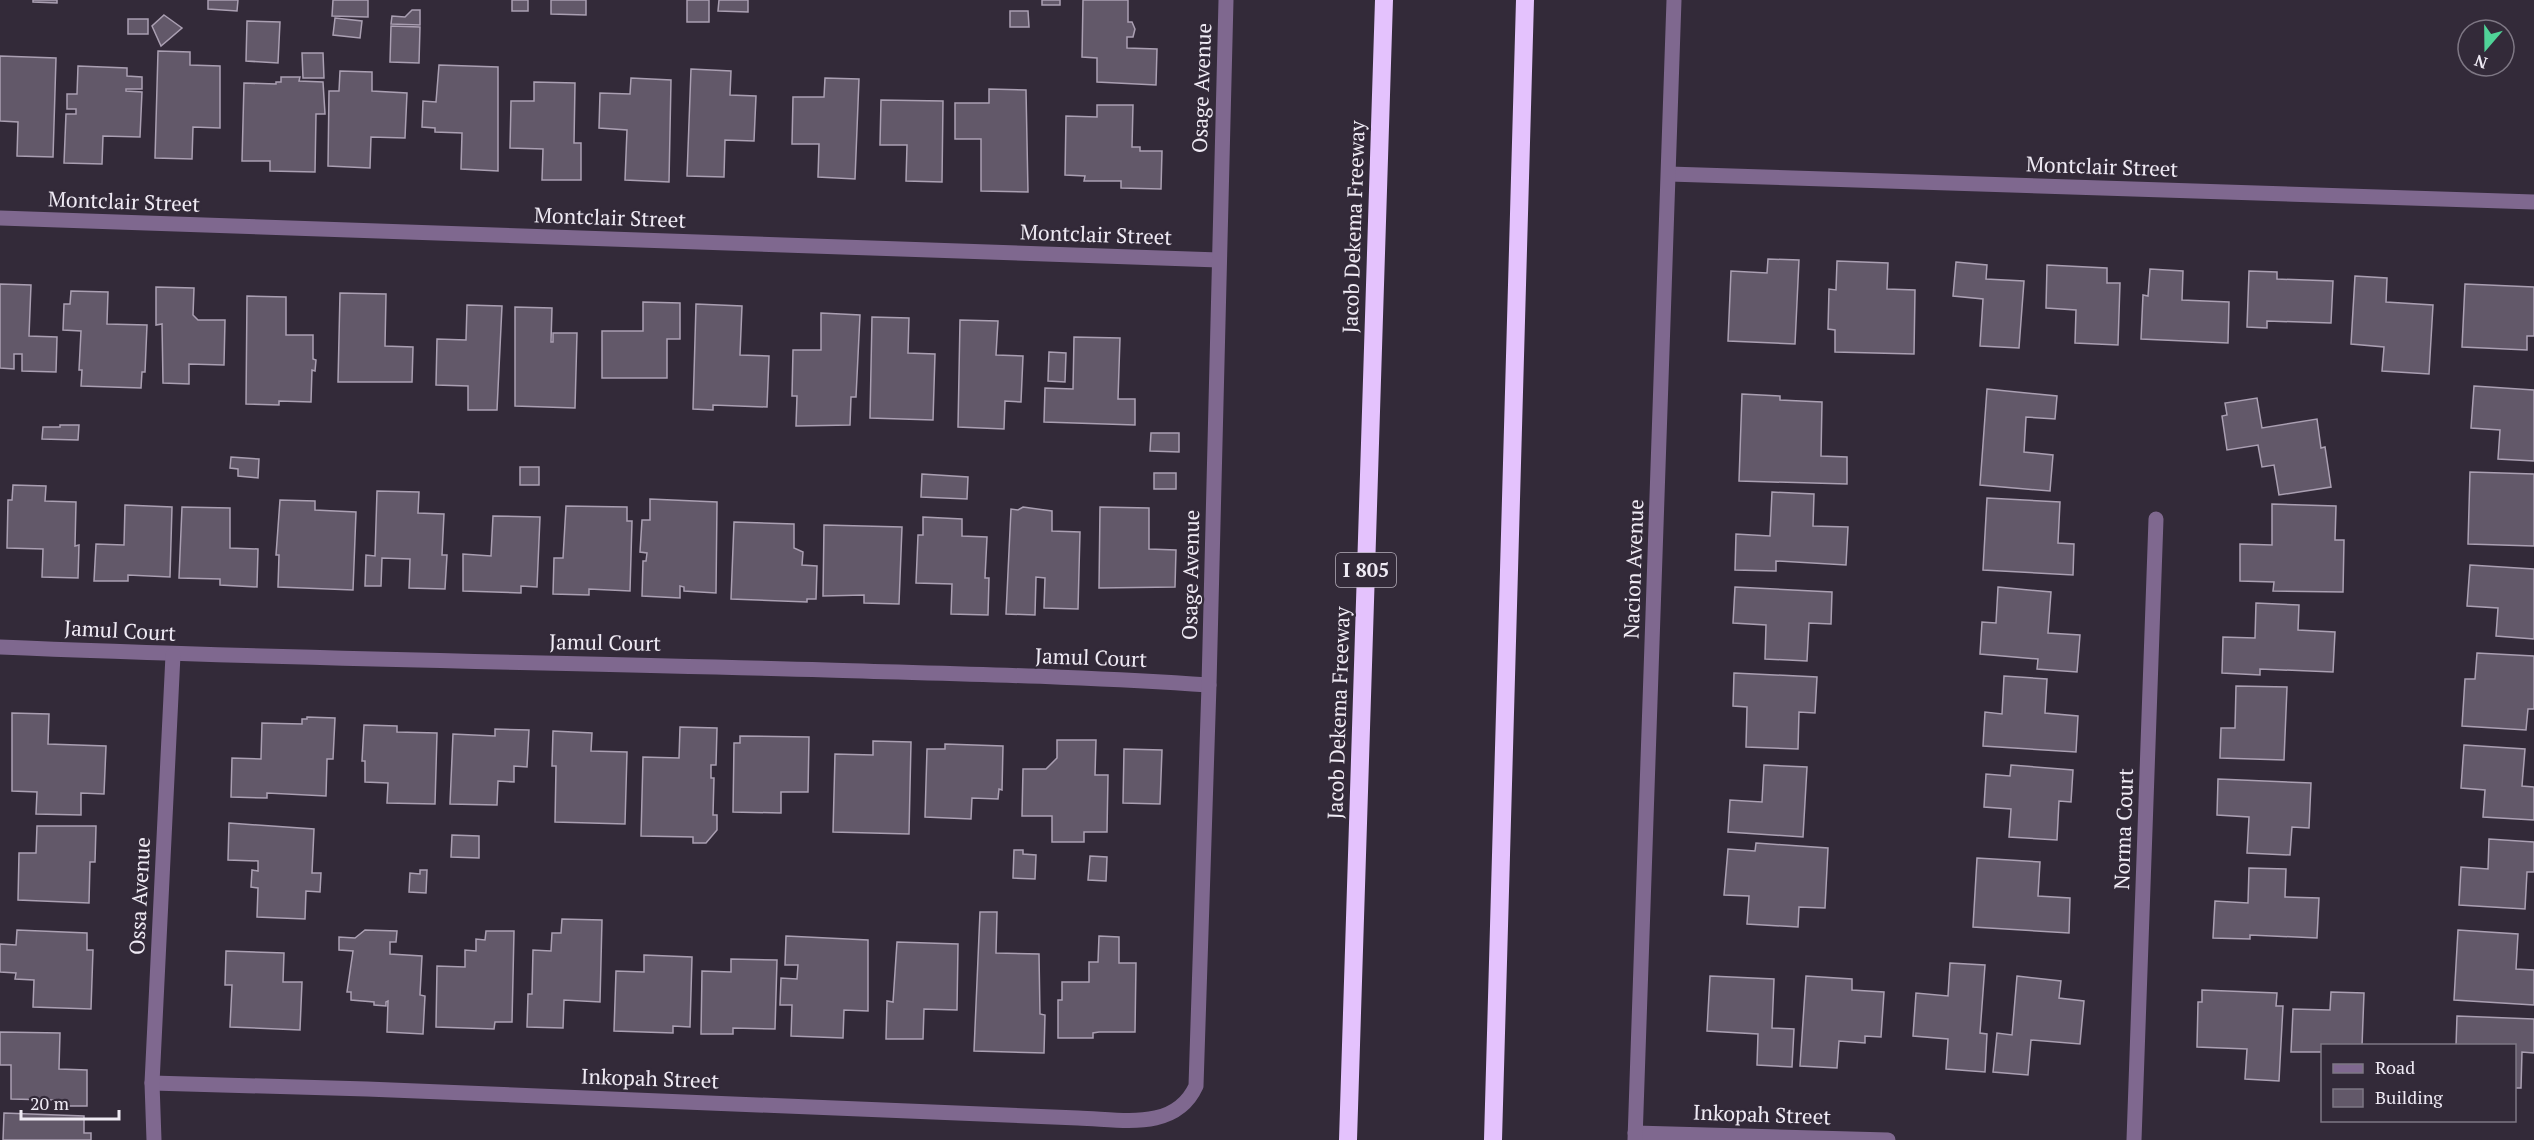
<svg xmlns="http://www.w3.org/2000/svg" width="2534" height="1140" font-family="'PT Serif',serif">
<style>
.building{fill:#625869;stroke:#aa9fb2;stroke-width:1.5}
.lines{fill:none;stroke-linecap:round;stroke-linejoin:round}
.minor{stroke:#7f688f;stroke-width:15}
.highway{stroke:#e4c2fd;stroke-width:18}
.labels{text-anchor:middle;stroke-width:4.5;stroke-linejoin:round;paint-order:stroke}
.shield{fill:#332a39;stroke:#b7b0bc;stroke-width:1.5}
.shield-label{font-size:20px;font-weight:bold;fill:#efeaf4}
.street-label{font-size:21px;fill:#efeaf4;stroke:#332a39}
</style>
<rect width="100%" height="100%" fill="#332a39"/>
<g class="building">
<polygon points="33,0 57,0 57,3 33,2"/>
<polygon points="208,0 238,0 237,11 208,9"/>
<polygon points="333,0 368,0 368,17 332,16"/>
<rect x="512" y="0" width="16" height="11"/>
<polygon points="551,0 586,0 586,15 551,14"/>
<rect x="687" y="0" width="22" height="22"/>
<polygon points="719,0 748,0 748,12 718,11"/>
<rect x="1042" y="0" width="18" height="5"/>
<polygon points="1083,0 1128,0 1128,22 1132,22 1135,29 1133,37 1127,37 1127,48 1157,49 1156,85 1097,82 1097,58 1082,57"/>
<polygon points="412,10 420,10 420,25 391,24 392,16 405,17"/>
<polygon points="1010,11 1028,11 1029,27 1010,27"/>
<polygon points="164,15 182,28 161,46 152,26"/>
<polygon points="335,18 362,21 360,38 333,35"/>
<rect x="128" y="19" width="20" height="15"/>
<polygon points="247,21 280,22 278,63 246,61"/>
<polygon points="391,26 420,27 419,63 390,62"/>
<polygon points="158,51 190,52 190,65 220,66 220,128 193,127 192,159 155,158"/>
<polygon points="302,53 323,53 324,78 303,78"/>
<polygon points="0,56 56,58 53,157 17,156 18,122 0,121"/>
<polygon points="439,65 498,67 498,171 461,169 462,133 435,132 435,128 422,127 423,101 436,102"/>
<polygon points="78,66 127,68 127,76 142,77 142,89 126,89 126,91 142,92 140,137 103,136 102,164 64,163 66,114 76,114 76,109 67,109 67,94 77,94"/>
<polygon points="691,69 731,71 730,95 756,96 754,141 725,140 724,177 687,176"/>
<polygon points="340,71 372,72 372,91 407,93 405,138 371,137 370,168 328,166 329,91 339,91"/>
<polygon points="281,77 300,77 299,81 323,82 325,114 316,114 315,172 270,171 270,161 242,161 244,83 276,84 276,82 281,82"/>
<polygon points="631,78 671,80 669,182 625,180 627,130 599,128 600,93 630,94"/>
<polygon points="825,78 859,79 855,179 818,177 819,144 792,144 793,97 824,97"/>
<polygon points="534,82 575,83 574,143 581,143 581,180 542,180 543,149 510,148 511,101 534,101"/>
<polygon points="989,89 1026,90 1028,192 981,191 981,139 955,139 955,103 989,103"/>
<polygon points="881,100 943,101 942,182 906,181 907,145 880,145"/>
<polygon points="1097,105 1133,105 1132,147 1140,147 1140,151 1162,151 1161,189 1121,188 1121,181 1084,181 1085,176 1065,175 1066,116 1097,117"/>
<polygon points="1768,259 1799,260 1795,344 1728,341 1731,271 1767,273"/>
<polygon points="1837,261 1888,263 1887,289 1915,290 1914,354 1835,352 1835,330 1828,329 1829,289 1836,290"/>
<polygon points="1956,262 1987,265 1986,279 2024,281 2019,348 1980,346 1983,299 1953,296"/>
<polygon points="2047,265 2107,268 2107,283 2120,283 2118,345 2075,343 2076,310 2046,308"/>
<polygon points="2150,269 2183,271 2182,300 2229,302 2228,343 2141,339 2143,295 2148,296"/>
<polygon points="2249,271 2277,272 2277,279 2333,281 2331,323 2267,321 2267,328 2247,327"/>
<polygon points="2355,276 2387,278 2386,302 2433,305 2429,374 2382,371 2384,347 2351,344"/>
<polygon points="0,284 31,285 29,336 57,337 56,372 22,371 22,354 14,354 14,369 0,368"/>
<polygon points="2465,284 2534,287 2534,336 2527,336 2527,350 2462,347"/>
<polygon points="156,287 194,288 193,315 198,320 225,320 224,365 189,364 189,384 163,383 162,324 156,325"/>
<polygon points="71,291 108,292 107,324 147,325 145,372 142,372 141,388 81,386 82,370 79,370 81,331 63,330 64,304 70,304"/>
<polygon points="340,293 386,294 385,346 413,347 412,382 338,382"/>
<polygon points="247,296 286,297 286,335 313,335 313,359 316,360 315,371 312,370 311,402 279,401 279,405 246,404"/>
<polygon points="643,302 680,303 680,339 667,339 667,378 602,378 602,331 643,331"/>
<polygon points="696,304 742,306 740,355 769,356 767,407 713,405 713,410 693,409"/>
<polygon points="467,305 502,306 497,410 468,410 468,386 436,385 437,339 466,340"/>
<polygon points="515,307 552,308 551,342 553,342 553,333 577,333 575,408 515,406"/>
<polygon points="821,313 860,315 856,397 851,397 850,425 796,426 797,396 792,396 793,350 821,350"/>
<polygon points="872,317 909,318 908,353 935,354 933,420 870,418"/>
<polygon points="960,320 998,321 996,355 1023,356 1021,402 1005,401 1004,429 958,427"/>
<polygon points="1074,337 1120,338 1118,399 1135,399 1135,425 1044,422 1045,388 1073,389"/>
<polygon points="1049,352 1066,353 1065,382 1048,381"/>
<polygon points="2474,386 2534,390 2534,461 2498,459 2500,430 2471,428"/>
<polygon points="1987,389 2057,396 2055,419 2026,417 2024,452 2053,455 2050,491 1980,485"/>
<polygon points="1742,394 1780,396 1780,400 1822,402 1821,456 1847,457 1847,484 1739,481"/>
<polygon points="2257,398 2262,428 2317,419 2321,448 2325,447 2331,487 2279,495 2274,465 2262,467 2258,445 2227,450 2222,416 2227,415 2225,403"/>
<polygon points="60,425 79,425 78,440 42,439 43,427 60,427"/>
<polygon points="1151,433 1179,433 1179,452 1150,451"/>
<polygon points="231,457 259,459 258,478 238,476 238,469 230,468"/>
<rect x="520" y="467" width="19" height="18"/>
<polygon points="2470,472 2534,474 2534,546 2468,544"/>
<rect x="1154" y="473" width="22" height="16"/>
<polygon points="922,474 968,477 967,499 921,497"/>
<polygon points="13,485 46,486 45,501 76,502 75,546 79,545 78,578 42,577 43,549 7,548 8,500 12,500"/>
<polygon points="377,491 419,492 418,513 444,514 442,555 447,555 445,589 409,588 410,559 382,558 381,586 365,586 366,555 375,556"/>
<polygon points="1772,492 1814,494 1813,526 1848,527 1846,565 1776,561 1776,571 1735,570 1736,534 1770,536"/>
<polygon points="1987,498 2060,502 2058,543 2074,544 2073,575 1983,570"/>
<polygon points="650,499 717,502 716,593 684,591 684,587 680,586 680,598 642,596 643,561 646,561 647,553 640,552 642,520 650,520"/>
<polygon points="280,500 315,501 315,510 356,512 353,590 278,587 279,555 276,555"/>
<polygon points="2272,504 2336,506 2335,540 2344,540 2343,592 2273,591 2274,582 2240,581 2240,544 2272,545"/>
<polygon points="125,505 172,507 170,577 128,575 128,581 94,581 96,544 124,545"/>
<polygon points="566,506 627,507 627,521 632,521 630,591 589,589 589,595 553,594 554,558 563,558"/>
<polygon points="182,507 230,508 230,548 258,549 257,587 220,585 220,579 179,578"/>
<polygon points="1023,507 1052,511 1052,531 1080,532 1078,609 1044,608 1045,578 1036,577 1035,615 1006,614 1011,509 1018,510"/>
<polygon points="1100,507 1149,508 1149,549 1176,550 1175,587 1099,588"/>
<polygon points="493,516 540,517 537,587 521,586 521,593 463,591 463,554 491,556"/>
<polygon points="923,517 962,519 962,536 987,537 985,578 989,578 988,615 951,614 952,584 916,583 918,535 923,535"/>
<polygon points="734,522 794,524 794,548 803,552 802,565 817,566 816,599 807,599 807,602 731,599"/>
<polygon points="824,525 902,527 899,604 864,603 864,595 823,596"/>
<polygon points="2470,565 2534,569 2534,639 2496,636 2498,608 2467,606"/>
<polygon points="1735,587 1832,592 1831,624 1809,623 1807,661 1765,659 1766,625 1733,623"/>
<polygon points="1998,587 2051,592 2048,633 2080,635 2077,672 2037,669 2038,659 1980,654 1982,622 1996,623"/>
<polygon points="2256,603 2299,605 2298,630 2335,632 2333,672 2260,669 2260,675 2222,673 2223,637 2255,638"/>
<polygon points="2477,653 2534,656 2534,709 2528,709 2526,730 2462,726 2465,679 2475,679"/>
<polygon points="1734,673 1817,677 1815,713 1799,712 1798,749 1746,747 1747,707 1733,706"/>
<polygon points="2004,676 2047,679 2045,713 2078,716 2076,752 1983,746 1985,712 2002,714"/>
<polygon points="2236,686 2287,687 2284,760 2220,758 2221,728 2235,728"/>
<polygon points="12,713 49,714 48,744 106,746 104,794 81,793 81,815 36,814 37,792 12,791"/>
<polygon points="307,717 335,718 333,759 327,759 326,796 267,793 267,798 231,797 232,758 261,759 262,723 302,724 302,719 307,719"/>
<polygon points="364,725 397,726 397,732 437,733 435,804 387,803 388,783 365,782 365,761 362,761"/>
<polygon points="680,727 717,728 716,765 711,765 711,778 714,778 713,815 717,815 717,830 706,843 693,843 693,837 641,836 643,757 679,758"/>
<polygon points="495,729 529,730 527,767 514,766 514,782 498,781 497,805 450,804 453,734 495,736"/>
<polygon points="553,731 592,733 591,751 627,752 625,824 555,822 556,766 552,766"/>
<polygon points="740,736 809,737 808,792 781,792 781,813 733,812 734,743 740,743"/>
<polygon points="1057,740 1096,740 1095,775 1108,775 1107,832 1084,832 1084,842 1052,842 1052,816 1022,816 1023,769 1046,769 1057,758"/>
<polygon points="873,741 911,742 909,834 833,832 835,754 873,755"/>
<polygon points="945,744 1003,746 1002,790 999,789 998,799 972,798 971,819 925,817 927,749 945,749"/>
<polygon points="2464,745 2525,749 2522,786 2534,787 2534,820 2483,817 2485,790 2461,788"/>
<polygon points="1124,749 1162,750 1160,804 1123,803"/>
<polygon points="1764,765 1807,767 1803,837 1728,832 1730,800 1762,802"/>
<polygon points="2011,765 2073,770 2071,802 2059,801 2057,840 2009,837 2011,809 1984,807 1986,774 2010,776"/>
<polygon points="2218,779 2311,783 2309,828 2292,827 2290,855 2247,853 2249,817 2217,815"/>
<polygon points="229,823 314,829 312,873 321,873 320,892 306,891 305,919 257,917 258,888 251,887 252,870 258,871 258,861 228,860"/>
<polygon points="37,826 96,826 95,862 90,862 89,903 18,900 19,853 36,853"/>
<polygon points="452,835 479,836 479,858 451,857"/>
<polygon points="2489,839 2534,842 2534,872 2527,872 2525,909 2459,905 2461,867 2488,869"/>
<polygon points="1756,843 1828,848 1825,908 1799,907 1798,927 1747,924 1749,896 1724,895 1728,849 1755,851"/>
<polygon points="1014,850 1023,850 1023,854 1036,855 1035,879 1013,878"/>
<polygon points="1090,856 1107,857 1106,881 1088,880"/>
<polygon points="1977,858 2040,862 2038,896 2070,898 2069,933 1973,927"/>
<polygon points="2249,868 2286,869 2285,897 2319,898 2317,938 2250,935 2250,939 2213,938 2215,901 2248,903"/>
<polygon points="420,870 427,870 426,893 409,892 410,873 420,874"/>
<polygon points="980,912 997,912 996,953 1039,954 1040,1014 1045,1015 1044,1053 974,1051"/>
<polygon points="562,919 602,920 600,1002 564,1000 563,1028 527,1027 528,994 532,994 533,950 551,951 552,933 561,933"/>
<polygon points="17,930 87,933 87,950 93,950 91,1009 33,1007 34,980 15,979 16,973 0,972 0,944 16,945"/>
<polygon points="365,930 397,931 396,942 390,942 390,954 422,956 420,995 425,996 423,1034 387,1032 388,1001 386,1002 386,1006 374,1005 374,1002 351,1000 351,992 347,992 353,951 339,950 339,937 355,938"/>
<polygon points="2458,930 2518,934 2516,969 2534,970 2534,1005 2454,1000"/>
<polygon points="486,931 514,931 512,1022 495,1022 494,1029 436,1027 437,966 465,967 465,950 476,951 476,939 485,940"/>
<polygon points="786,936 868,940 868,1011 844,1010 843,1038 791,1036 792,1005 780,1005 781,978 797,979 798,965 785,965"/>
<polygon points="1099,936 1119,937 1119,963 1136,963 1135,1032 1099,1032 1093,1033 1093,1038 1058,1038 1058,1000 1062,1000 1062,982 1089,982 1089,962 1098,962"/>
<polygon points="897,942 958,944 957,1010 924,1009 923,1039 886,1039 887,1001 893,1002"/>
<polygon points="226,951 284,953 283,982 302,982 300,1030 230,1027 232,985 225,985"/>
<polygon points="644,955 692,957 690,1027 673,1026 673,1033 614,1031 616,971 644,972"/>
<polygon points="731,959 777,960 775,1029 733,1028 733,1034 701,1034 702,971 731,972"/>
<polygon points="1950,963 1985,965 1980,1033 1987,1034 1985,1072 1946,1069 1948,1039 1913,1036 1916,993 1948,996"/>
<polygon points="1710,976 1774,979 1772,1028 1794,1029 1792,1067 1757,1065 1758,1034 1707,1031"/>
<polygon points="1806,976 1852,979 1852,990 1884,992 1881,1037 1865,1036 1865,1043 1839,1041 1837,1068 1800,1066"/>
<polygon points="2017,976 2061,981 2059,998 2084,1001 2080,1044 2031,1040 2028,1075 1993,1072 1997,1033 2012,1035"/>
<polygon points="2202,990 2277,993 2276,1006 2283,1006 2279,1081 2245,1079 2247,1049 2197,1047 2198,1002 2202,1002"/>
<polygon points="2331,992 2364,993 2362,1046 2322,1046 2322,1052 2291,1052 2293,1009 2330,1010"/>
<polygon points="2457,1016 2534,1019 2534,1053 2522,1052 2521,1088 2514,1088 2514,1046 2456,1046"/>
<polygon points="0,1032 60,1033 59,1069 87,1070 87,1106 54,1106 54,1100 11,1099 11,1065 0,1065"/>
<polygon points="4,1113 84,1116 84,1133 91,1133 91,1140 3,1140"/>
</g>
<g class="lines">
<g class="minor">
<polyline points="1669,174 2534,202"/>
<polyline points="0,218 1219,260"/>
<path d="M 0,647 C 275,659 551,662 827,670 C 954,674 1082,676 1209,685"/>
<path d="M 152,1083 L 367,1089 L 1078,1118 C 1121,1119 1175,1132 1196,1086 L 1209,685 L 1226,0"/>
<polyline points="1635,1133 1888,1140"/>
<polyline points="154,1140 152,1083 173,655"/>
<polyline points="1635,1140 1674,0"/>
<polyline points="2134,1140 2156,519"/>
</g>
<g class="highway">
<polyline points="1348,1140 1384,0"/>
<polyline points="1493,1140 1525,0"/>
</g>
</g>
<g class="labels">
<rect class="shield" x="1336" y="553" width="60" height="34" rx="4.5"/>
<g class="shield-label">
<text x="1366" y="577">I 805</text>
</g>
<g class="street-label">
<text transform="translate(1202 88) rotate(-88)" y="7">Osage Avenue</text>
<text transform="translate(2102 167) rotate(2)" y="7">Montclair Street</text>
<text transform="translate(124 202) rotate(2)" y="7">Montclair Street</text>
<text transform="translate(610 218) rotate(2)" y="7">Montclair Street</text>
<text transform="translate(1354 227) rotate(-88)" y="7">Jacob Dekema Freeway</text>
<text transform="translate(1096 235) rotate(2)" y="7">Montclair Street</text>
<text transform="translate(1634 569) rotate(-88)" y="7">Nacion Avenue</text>
<text transform="translate(1191 575) rotate(-89)" y="7">Osage Avenue</text>
<text transform="translate(120 631) rotate(3)" y="7">Jamul Court</text>
<text transform="translate(605 643) rotate(1)" y="7">Jamul Court</text>
<text transform="translate(1091 658) rotate(2)" y="7">Jamul Court</text>
<text transform="translate(1339 713) rotate(-88)" y="7">Jacob Dekema Freeway</text>
<text transform="translate(2124 829) rotate(-88)" y="7">Norma Court</text>
<text transform="translate(140 896) rotate(-87)" y="7">Ossa Avenue</text>
<text transform="translate(650 1079) rotate(2)" y="7">Inkopah Street</text>
<text transform="translate(1762 1115) rotate(2)" y="7">Inkopah Street</text>
</g>
</g>
<rect x="2321" y="1044" width="195" height="78" fill="#332a39" stroke="#7e7784" stroke-width="1.5"/>
<rect x="2333" y="1064" width="30" height="9" fill="#7f688f" stroke="#7e7784" stroke-width="1.5"/>
<text x="2375" y="1074" font-size="18" fill="#efeaf4">Road</text>
<rect x="2333" y="1089" width="30" height="18" fill="#625869" stroke="#7e7784" stroke-width="1.5"/>
<text x="2375" y="1104" font-size="18" fill="#efeaf4">Building</text>
<g transform="translate(2486 48) rotate(200)"><circle r="28" fill="#332a39" stroke="#7e7784" stroke-width="1.5"/>
<path d="M0-4.5L10 22L0 15L-10 22Z" fill="#50d398"/>
<text y="-9" font-size="16" font-weight="bold" text-anchor="middle" fill="#efeaf4">N</text>
</g>
<path d="M21 1110v9h98v-9" fill="none" stroke="#efeaf4" stroke-width="3"/>
<text x="30" y="1110" font-size="18" fill="#efeaf4" stroke="#332a39" stroke-width="4.5" paint-order="stroke">20 m</text>
</svg>
